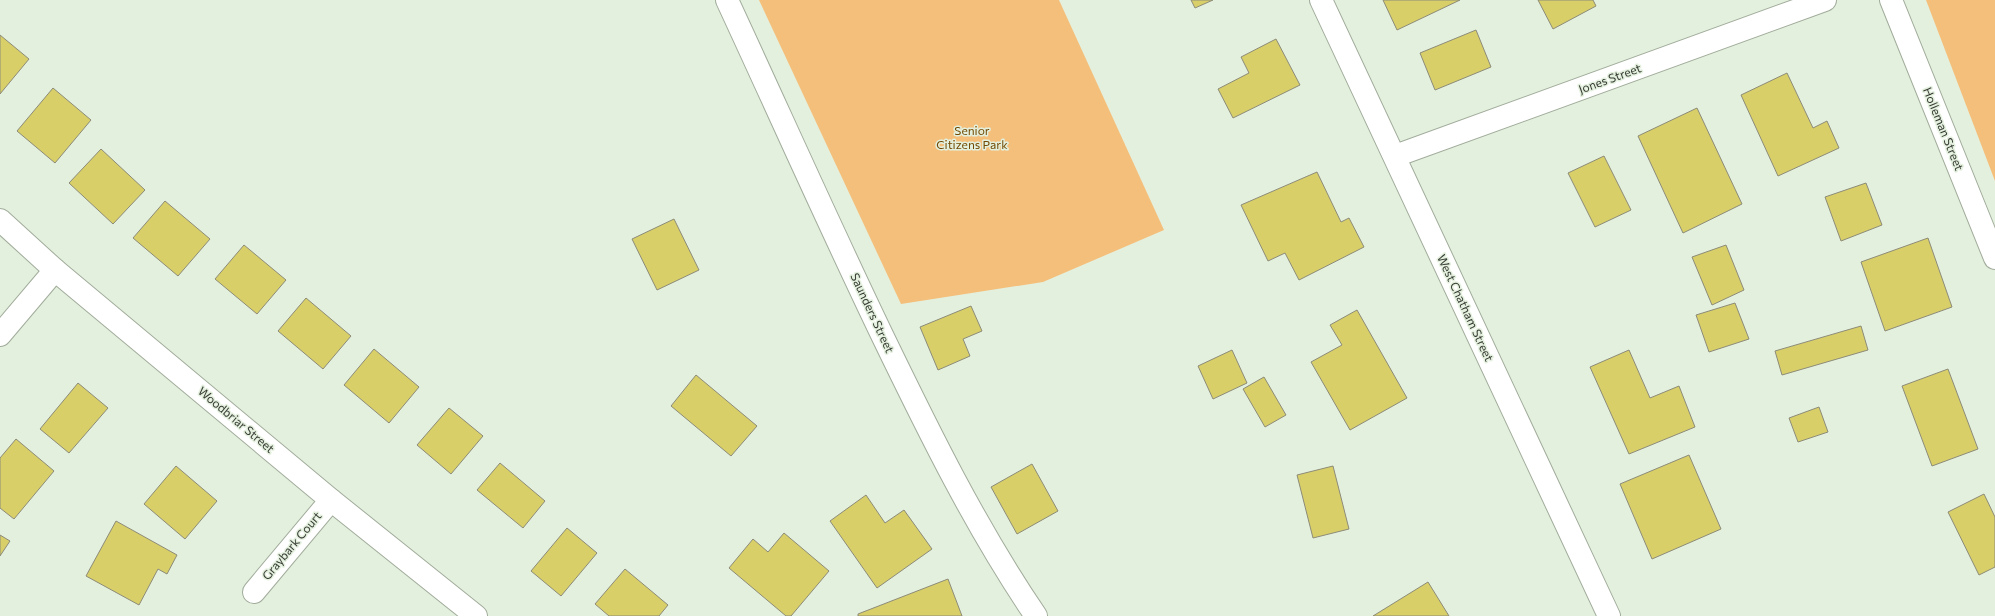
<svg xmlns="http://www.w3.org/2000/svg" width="1995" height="616" font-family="Commissioner,sans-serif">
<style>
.green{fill:#f4bf7b}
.building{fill:#d9cf68;stroke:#8c8b78}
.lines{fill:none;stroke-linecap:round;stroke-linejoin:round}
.street-casing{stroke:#a1ac9b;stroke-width:24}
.secondary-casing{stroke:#a1ac9b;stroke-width:24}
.street{stroke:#fff;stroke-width:22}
.secondary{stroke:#fff;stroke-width:22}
.labels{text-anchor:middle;stroke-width:3;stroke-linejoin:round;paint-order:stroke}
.street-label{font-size:12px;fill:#363a33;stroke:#e4f0de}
.park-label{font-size:12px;fill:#714902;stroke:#e4f0de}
</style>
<rect width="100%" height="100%" fill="#e4f0de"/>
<g class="green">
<polygon points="759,0 1059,0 1164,230 1043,282 901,304"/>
<polygon points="1926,0 1995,0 1995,181"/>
</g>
<g class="building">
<polygon points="1191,0 1213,0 1195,8"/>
<polygon points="1383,0 1460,0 1397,30"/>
<polygon points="1538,0 1593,0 1596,6 1553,29"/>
<polygon points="1476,30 1491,67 1435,90 1420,53"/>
<polygon points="0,35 29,59 0,94"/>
<polygon points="1276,39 1300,85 1233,118 1218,89 1249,73 1241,57"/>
<polygon points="1787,73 1813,128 1827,121 1839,148 1778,176 1741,95"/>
<polygon points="53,88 91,120 55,163 17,131"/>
<polygon points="1697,108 1742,204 1683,233 1638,136"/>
<polygon points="101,149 145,190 113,224 69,183"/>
<polygon points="1604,156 1631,210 1595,227 1568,173"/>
<polygon points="1317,172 1341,222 1349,218 1364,247 1299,280 1285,253 1268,261 1241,205"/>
<polygon points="1866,183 1882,225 1841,241 1825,197"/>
<polygon points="165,201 210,239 178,276 133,238"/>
<polygon points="674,219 699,270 657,290 632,239"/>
<polygon points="1928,238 1952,307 1885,331 1861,262"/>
<polygon points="244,245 286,280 257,314 215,279"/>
<polygon points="1726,245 1744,290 1712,305 1692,257"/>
<polygon points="306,298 351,336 323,369 278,331"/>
<polygon points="1735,303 1749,339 1709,352 1696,315"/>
<polygon points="971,306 982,331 963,339 970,356 938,370 920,327"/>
<polygon points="1357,310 1407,398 1350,430 1311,362 1342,345 1330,325"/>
<polygon points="1861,326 1868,350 1782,375 1775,351"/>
<polygon points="374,349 419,387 389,423 344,385"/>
<polygon points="1232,350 1247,383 1213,399 1198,366"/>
<polygon points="1629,350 1650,398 1679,386 1695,427 1629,454 1590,367"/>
<polygon points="1948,369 1978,449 1932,466 1902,386"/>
<polygon points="696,375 757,426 731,456 671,406"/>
<polygon points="1264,377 1286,415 1265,427 1243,389"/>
<polygon points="78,383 108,408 69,453 40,429"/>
<polygon points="1819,407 1828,432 1798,442 1789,418"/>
<polygon points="449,408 483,436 451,474 417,445"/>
<polygon points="16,439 54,471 14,519 0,508 0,458"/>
<polygon points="1689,455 1721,529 1652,559 1620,484"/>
<polygon points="500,463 545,501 523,528 477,490"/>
<polygon points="1032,464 1058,511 1017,534 991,487"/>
<polygon points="176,466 217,501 185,539 144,504"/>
<polygon points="1333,466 1349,529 1313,538 1297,475"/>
<polygon points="1984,494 1995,517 1995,567 1979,575 1948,512"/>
<polygon points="866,495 885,523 904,510 932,549 877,588 830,521"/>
<polygon points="116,521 177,555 167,574 158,569 139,605 86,576"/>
<polygon points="567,528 597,553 561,596 531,571"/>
<polygon points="784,533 829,571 791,616 786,616 729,568 753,539 768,552"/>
<polygon points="0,535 10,541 0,556"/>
<polygon points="625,569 668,605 659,616 609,616 595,604"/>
<polygon points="948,579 962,616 858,616 858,614"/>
<polygon points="1428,582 1449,616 1373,616"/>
</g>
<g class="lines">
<defs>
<g id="street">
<path d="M 727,0 C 779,112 829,225 883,337 C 929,432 976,528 1036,616"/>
<polyline points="1891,0 1995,258"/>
<polyline points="1395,156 1825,0"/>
<polyline points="0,220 55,270 331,500 476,616"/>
<polyline points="0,335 55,270"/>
<polyline points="254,592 331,500"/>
</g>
<polyline id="secondary" points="1321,0 1609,616"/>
</defs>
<use href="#street" class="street-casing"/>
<use href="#secondary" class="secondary-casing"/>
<use href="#street" class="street"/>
<use href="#secondary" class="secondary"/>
</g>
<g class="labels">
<g class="street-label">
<text transform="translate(1610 79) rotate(-20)" y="4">Jones Street</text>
<text transform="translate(1943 129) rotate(68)" y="4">Holleman Street</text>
<text transform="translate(1465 308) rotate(65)" y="4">West Chatham Street</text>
<text transform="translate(872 313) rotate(65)" y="4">Saunders Street</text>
<text transform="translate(236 420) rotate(40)" y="4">Woodbriar Street</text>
<text transform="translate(292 546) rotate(-50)" y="4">Graybark Court</text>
</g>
<g class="park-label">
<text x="972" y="135">Senior<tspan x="972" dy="14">Citizens Park</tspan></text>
</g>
</g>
</svg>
